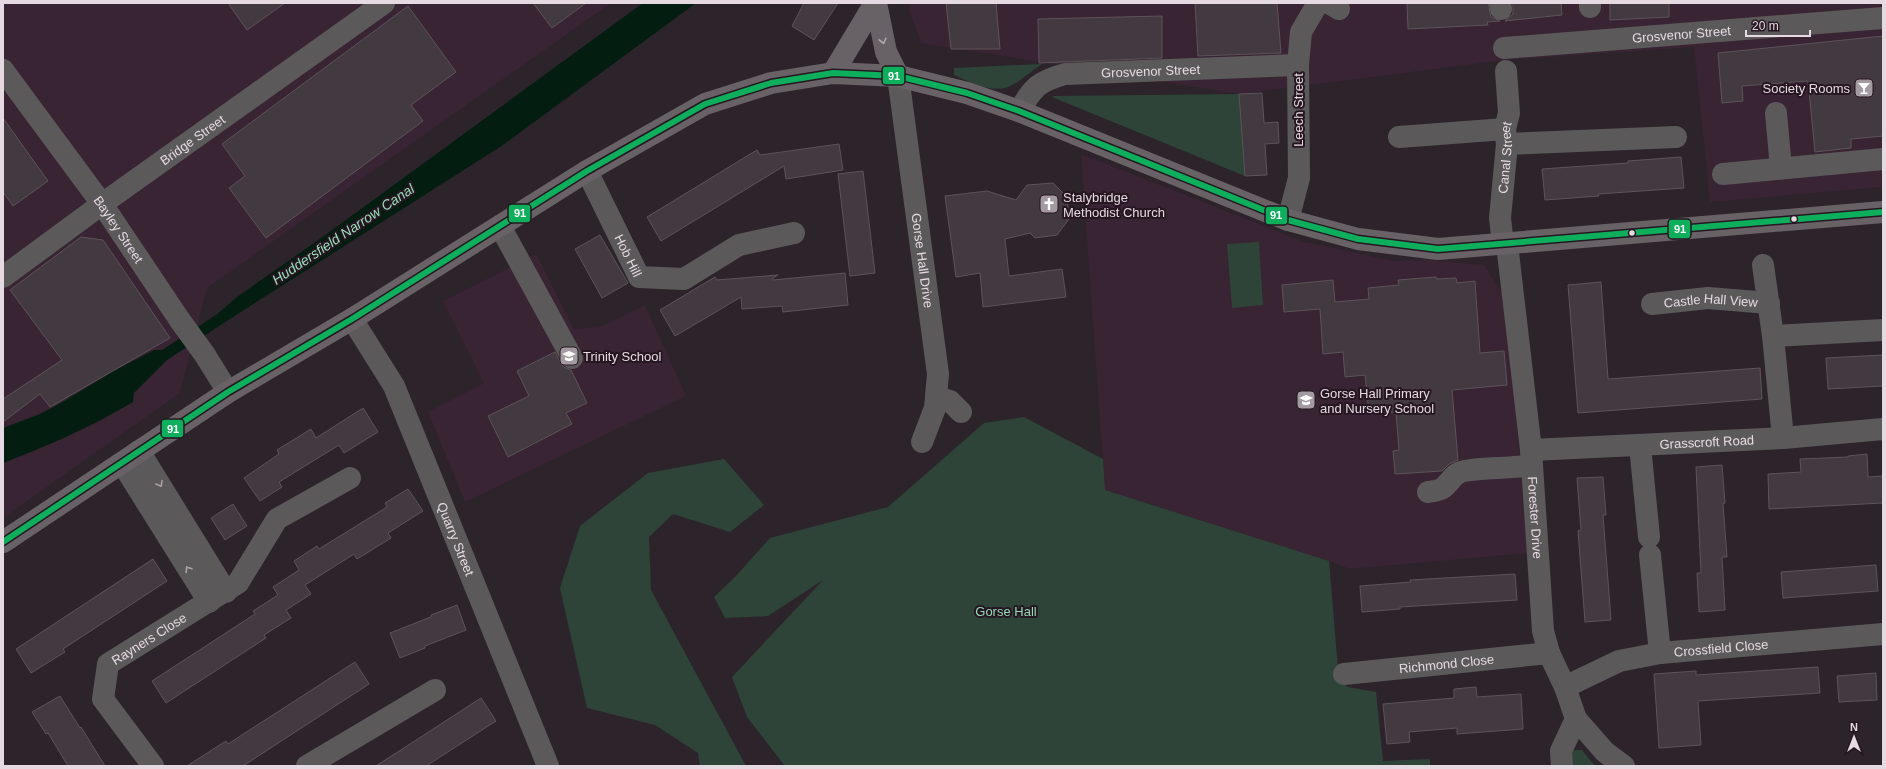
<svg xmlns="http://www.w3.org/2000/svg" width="1886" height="769" font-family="Helvetica,sans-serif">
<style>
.built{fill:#382432}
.green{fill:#2e4439}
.water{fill:#041d11}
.building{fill:#433940;stroke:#5c5459}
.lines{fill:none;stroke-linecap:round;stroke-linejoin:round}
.minor{stroke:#5c595b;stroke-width:22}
.major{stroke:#686266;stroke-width:22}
.bus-1-casing{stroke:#261621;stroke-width:9}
.bus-1{stroke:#0daf5c;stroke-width:6}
.oneway{stroke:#b3aab0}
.oneway2{stroke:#a7a0a5}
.bus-dot{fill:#e5dae1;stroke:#261621;stroke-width:1.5}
.labels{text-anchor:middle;stroke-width:4;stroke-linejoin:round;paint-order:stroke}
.street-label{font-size:13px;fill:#e5dae1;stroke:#261621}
.poi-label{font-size:13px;fill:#e5dae1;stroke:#261621;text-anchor:start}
.park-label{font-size:13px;fill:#94dbb6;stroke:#261621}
.water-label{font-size:14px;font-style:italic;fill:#98dfba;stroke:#261621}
.line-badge{stroke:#261621;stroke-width:1.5}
.badge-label{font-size:11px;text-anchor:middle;font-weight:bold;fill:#fff}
</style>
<rect width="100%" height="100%" fill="#2c242a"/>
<g class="built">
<polygon points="3,3 611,3 207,288 180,393 3,518"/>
<polygon points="910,3 1883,3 1883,187 1710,202 1694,47 1505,60 1239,94 921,43 909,9"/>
<polygon points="1081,154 1305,242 1394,261 1429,260 1484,265 1503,294 1530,553 1350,569 1329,561 1105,490"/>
<polygon points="536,254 574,329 600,327 645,305 686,396 465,502 428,412 484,383 443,301"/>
</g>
<g class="green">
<path d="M 1042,64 C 1033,70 1025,77 1016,83 C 996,96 974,84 954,75 L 954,68 Z"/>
<polygon points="1239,94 1245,176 1052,97 1054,96"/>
<polygon points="1259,242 1263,305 1232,308 1227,244"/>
<polygon points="1024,417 1103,459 1105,490 1329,561 1339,681 1348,687 1376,692 1383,761 1430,759 1430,766 785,766 747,717 732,677 823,580 768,616 725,618 714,597 735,577 770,538 888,507 984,423"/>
<polygon points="724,459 764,505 730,532 673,514 649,537 651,590 746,766 700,766 698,753 655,725 587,708 560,588 580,526 648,473"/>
<polygon points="1574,750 1582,750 1595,766 1569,766 1568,757"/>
</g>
<path class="water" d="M 643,3 L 696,3 L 503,145 L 236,315 L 167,360 L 134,393 L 133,402 C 91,427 48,446 3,463 L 3,428 L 40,414 L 61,403 L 112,372 L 154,350 L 162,350 L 216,315 L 237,297 L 324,236 Z"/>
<g class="building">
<polygon points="228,3 285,3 247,30"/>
<polygon points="533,3 586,3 552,28"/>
<polygon points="804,3 838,3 814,40 792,26"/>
<polygon points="946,3 996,3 1000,49 951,49"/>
<polygon points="1195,3 1277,3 1281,53 1198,56"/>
<polygon points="1407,3 1488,3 1491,17 1500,21 1487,22 1488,25 1408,29"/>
<polygon points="1513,3 1561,3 1562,15 1505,21 1513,14"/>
<polygon points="1610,3 1669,3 1669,17 1610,20"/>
<polygon points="408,6 456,72 411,105 423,121 266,238 229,188 245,176 222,144"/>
<polygon points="1162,16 1162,58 1039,63 1038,19"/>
<polygon points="1883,36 1883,136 1851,139 1851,148 1815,152 1808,81 1742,86 1743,101 1722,103 1718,53"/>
<polygon points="1262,93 1264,123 1278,122 1279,143 1265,144 1267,175 1245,176 1239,94"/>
<polygon points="3,118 48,181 13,206 3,192"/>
<polygon points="839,144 843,170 786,179 784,166 661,241 647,217 757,150 760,155"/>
<polygon points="1681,157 1684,188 1598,194 1599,196 1545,200 1542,169 1628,163 1628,161"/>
<polygon points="863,171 875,273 850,276 838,174"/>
<polygon points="1053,183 1067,197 1069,219 1057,235 1035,238 1030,233 1005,239 1009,276 1062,269 1066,297 983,307 980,273 956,277 945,196 987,191 1016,200 1027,185"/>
<polygon points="600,235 628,283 602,298 575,249"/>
<polygon points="81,237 103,240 170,338 50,407 40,394 3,422 3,399 62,360 10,290"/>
<polygon points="845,273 848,305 783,312 782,306 742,309 741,297 675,336 660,310 715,277 717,280 778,275 773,278 773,280"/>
<polygon points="1436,277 1437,279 1456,278 1457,283 1475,281 1480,353 1504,351 1507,385 1452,390 1458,460 1449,464 1442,471 1395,474 1393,451 1399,450 1396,412 1369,414 1365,375 1345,377 1343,352 1323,354 1320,309 1284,312 1282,285 1333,280 1335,302 1369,299 1368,288 1399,285 1398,280"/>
<polygon points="1601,282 1608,379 1760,368 1762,399 1578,413 1568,285"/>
<polygon points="555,352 561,364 565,368 571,370 587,403 566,413 572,424 508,457 488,416 529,396 517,371"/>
<polygon points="1883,355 1883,386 1828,389 1826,358"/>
<polygon points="363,408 378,432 344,453 339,445 279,482 282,487 260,501 244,478 279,454 277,450 311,429 316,438"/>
<polygon points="1867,454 1868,477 1883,476 1883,503 1769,509 1768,474 1801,472 1800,459 1848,457 1848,456"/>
<polygon points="1722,465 1725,503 1723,504 1727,557 1722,557 1725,610 1699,612 1697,573 1701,573 1696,467"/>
<polygon points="1603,477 1606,515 1603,515 1611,620 1585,622 1578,531 1581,530 1577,478"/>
<polygon points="408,489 423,511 388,533 391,538 357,559 354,554 305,585 311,594 286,610 291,618 264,635 266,638 166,703 152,681 255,614 253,611 278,595 273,587 299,570 294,561 317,546 319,549 387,507 385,503"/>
<polygon points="233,504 247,526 225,540 211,518"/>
<polygon points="153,559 167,581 63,649 65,652 31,673 16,649"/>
<polygon points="1876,565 1878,591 1783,598 1781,572"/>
<polygon points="1515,574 1517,600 1400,607 1400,609 1362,612 1360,586 1411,582 1410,580"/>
<polygon points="457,605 466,630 425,646 425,648 400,658 390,633 431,617 431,615"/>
<polygon points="355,662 369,684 243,766 187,766 226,741 228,744"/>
<polygon points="1818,667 1820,693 1698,701 1701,745 1659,748 1654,674 1696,671 1696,675"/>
<polygon points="1876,673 1877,700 1839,702 1837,676"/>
<polygon points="1476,687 1477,697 1521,694 1523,729 1457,734 1457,728 1409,732 1410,742 1387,744 1383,704 1454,698 1454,689"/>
<polygon points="60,696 80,728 81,727 105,766 68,766 48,733 46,734 32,712"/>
<polygon points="481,698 496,721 426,766 376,766"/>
</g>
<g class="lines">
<g class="minor">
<polyline points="1329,3 1339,9"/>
<polyline points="1500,3 1501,9"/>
<polyline points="1590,3 1590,7"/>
<path id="s1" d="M 1504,48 L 1883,18"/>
<path id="s2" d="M 3,70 L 102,204 L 179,319 L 205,355 L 228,392"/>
<path id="s3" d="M 898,76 L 938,374 L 935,408 L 922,442"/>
<path id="s4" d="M 1019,111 C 1034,87 1037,82 1065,74 L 1298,65"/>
<polyline points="1776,113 1781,168"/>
<polyline points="1399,137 1505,129"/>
<polyline points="1507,144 1676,137"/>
<path id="s5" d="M 587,171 L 639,277 L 684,279 L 739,245 L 794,233"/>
<polyline points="1723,174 1883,159"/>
<polyline points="1288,220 1299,178 1298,65 1301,32 1318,3"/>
<polyline points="500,226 572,358"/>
<path id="s6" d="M 1503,244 L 1500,218 L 1507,144 L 1505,129 L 1509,113 L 1506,71"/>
<path id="s7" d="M 1507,244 L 1531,450 L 1543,631 L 1549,653 L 1565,687 L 1576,719 L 1605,752 L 1624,766"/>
<polyline points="1763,265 1773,336 1783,438"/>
<path id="s8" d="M 3,277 L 102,204 L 384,3"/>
<path id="s9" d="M 1652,304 L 1708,298 L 1769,303"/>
<path id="s10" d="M 352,319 L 394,386 L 548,766"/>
<polyline points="1773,336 1883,330"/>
<polyline points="936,397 950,401 961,412"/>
<polyline points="1640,446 1649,537"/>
<path id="s11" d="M 1531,450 L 1783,438 L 1883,429"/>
<polyline points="139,451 226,592"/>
<polyline points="122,463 209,602"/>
<path d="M 1428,492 C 1433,491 1439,491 1443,488 C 1451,482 1453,473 1464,471 C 1486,467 1509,469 1531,465"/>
<polyline points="1650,555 1660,653"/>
<path id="s12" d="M 1344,674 L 1549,653"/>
<path id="s13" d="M 1565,687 L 1619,661 L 1660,653 L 1883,634"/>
<path id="s14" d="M 153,766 L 103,699 L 108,664 L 238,583 L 277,519 L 350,478"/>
<polyline points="307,766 435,690"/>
<polyline points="1562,766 1561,751 1576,719"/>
</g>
<g class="major">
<polyline points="876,3 886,52 898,76"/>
<polyline points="833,73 875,3"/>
<polyline points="3,542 228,392 352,319 587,171 705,104 771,83 833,73 898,76 967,93 1019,111 1288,220 1358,239 1438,249 1883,212"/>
</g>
<defs>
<polyline id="bus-1" points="3,542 228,392 352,319 587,171 705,104 771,83 833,73 898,76 967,93 1019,111 1288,220 1358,239 1438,249 1883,212"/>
</defs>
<use href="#bus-1" class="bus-1-casing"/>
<use href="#bus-1" class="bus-1"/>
</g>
<defs><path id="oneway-chevron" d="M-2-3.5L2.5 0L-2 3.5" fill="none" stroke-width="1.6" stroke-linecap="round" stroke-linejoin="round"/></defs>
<use class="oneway" href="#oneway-chevron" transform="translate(883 41) rotate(77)"/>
<g class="oneway2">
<use href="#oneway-chevron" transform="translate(160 484) rotate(59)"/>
<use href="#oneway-chevron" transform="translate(188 569) rotate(-122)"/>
</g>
<defs>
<symbol id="bar-square" viewBox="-11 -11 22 22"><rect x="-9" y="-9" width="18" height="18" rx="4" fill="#a49aa1" stroke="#261621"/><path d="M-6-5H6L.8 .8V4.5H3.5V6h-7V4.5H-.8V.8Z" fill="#fff"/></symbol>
<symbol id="church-square" viewBox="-11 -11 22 22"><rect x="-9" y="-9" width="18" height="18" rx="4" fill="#a49aa1" stroke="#261621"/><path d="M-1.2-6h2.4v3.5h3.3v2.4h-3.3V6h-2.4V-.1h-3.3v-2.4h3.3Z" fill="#fff"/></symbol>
<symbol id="school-square" viewBox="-11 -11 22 22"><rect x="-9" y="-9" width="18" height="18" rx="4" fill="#a49aa1" stroke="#261621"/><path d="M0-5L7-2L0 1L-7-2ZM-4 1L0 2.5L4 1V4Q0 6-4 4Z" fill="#fff"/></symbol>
</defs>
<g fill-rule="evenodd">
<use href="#bar-square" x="1853" y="77" width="22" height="22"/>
<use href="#church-square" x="1038" y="193" width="22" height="22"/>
<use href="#school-square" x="558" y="345" width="22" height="22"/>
<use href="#school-square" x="1295" y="389" width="22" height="22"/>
</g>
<g class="bus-dot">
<circle cx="1794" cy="219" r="3.5"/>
<circle cx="1632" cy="233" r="3.5"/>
</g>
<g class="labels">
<g class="street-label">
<text dy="5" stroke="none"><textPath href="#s1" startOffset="178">Grosvenor Street</textPath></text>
<text dy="5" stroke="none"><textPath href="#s4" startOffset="147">Grosvenor Street</textPath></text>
<text transform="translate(1298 110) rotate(-90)" y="5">Leech Street</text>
<text dy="5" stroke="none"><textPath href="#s8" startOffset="234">Bridge Street</textPath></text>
<text dy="5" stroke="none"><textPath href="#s6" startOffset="87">Canal Street</textPath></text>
<text dy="5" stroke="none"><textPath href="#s2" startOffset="197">Bayley Street</textPath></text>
<text dy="5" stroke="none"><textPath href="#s5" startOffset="94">Hob Hill</textPath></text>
<text dy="5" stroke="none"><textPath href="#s3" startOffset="186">Gorse Hall Drive</textPath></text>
<text dy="5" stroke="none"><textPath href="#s9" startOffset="59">Castle Hall View</textPath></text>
<text dy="5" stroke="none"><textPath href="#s11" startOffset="176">Grasscroft Road</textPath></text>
<text dy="5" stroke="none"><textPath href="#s7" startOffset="275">Forester Drive</textPath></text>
<text dy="5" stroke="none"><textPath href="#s10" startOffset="244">Quarry Street</textPath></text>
<text dy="5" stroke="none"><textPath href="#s14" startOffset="167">Rayners Close</textPath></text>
<text dy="5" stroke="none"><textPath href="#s13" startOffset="163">Crossfield Close</textPath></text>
<text dy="5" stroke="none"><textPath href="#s12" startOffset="103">Richmond Close</textPath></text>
</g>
<g class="poi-label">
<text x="1850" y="93" text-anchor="end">Society Rooms</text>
<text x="1063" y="202">Stalybridge<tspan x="1063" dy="15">Methodist Church</tspan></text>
<text x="583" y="361">Trinity School</text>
<text x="1320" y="398">Gorse Hall Primary<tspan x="1320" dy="15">and Nursery School</tspan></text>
</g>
<g class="park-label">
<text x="1006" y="616">Gorse Hall</text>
</g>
<g class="water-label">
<text transform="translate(343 234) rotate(-34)" y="5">Huddersfield Narrow Canal</text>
</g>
</g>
<g class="line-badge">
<rect x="882" y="66" width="23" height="19" rx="4" fill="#0daf5c"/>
<rect x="508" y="204" width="23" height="19" rx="4" fill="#0daf5c"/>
<rect x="1265" y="206" width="23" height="19" rx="4" fill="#0daf5c"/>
<rect x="1668" y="219" width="23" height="20" rx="4" fill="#0daf5c"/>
<rect x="161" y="419" width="23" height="19" rx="4" fill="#0daf5c"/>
</g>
<g class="badge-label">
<text x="894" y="80">91</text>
<text x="520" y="217">91</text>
<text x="1276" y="219">91</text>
<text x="1680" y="233">91</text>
<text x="173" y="433">91</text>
</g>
<rect width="1886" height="769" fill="none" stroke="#e5dae1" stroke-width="8"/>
<g transform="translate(1854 737)" stroke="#261621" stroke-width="3" paint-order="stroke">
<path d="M0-3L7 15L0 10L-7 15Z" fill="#e5dae1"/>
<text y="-6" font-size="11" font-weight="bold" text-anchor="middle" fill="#e5dae1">N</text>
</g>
<path d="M1746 30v6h64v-6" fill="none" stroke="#e5dae1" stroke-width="2"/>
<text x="1752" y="30" font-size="12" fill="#e5dae1" stroke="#261621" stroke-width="3" paint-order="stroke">20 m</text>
</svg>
